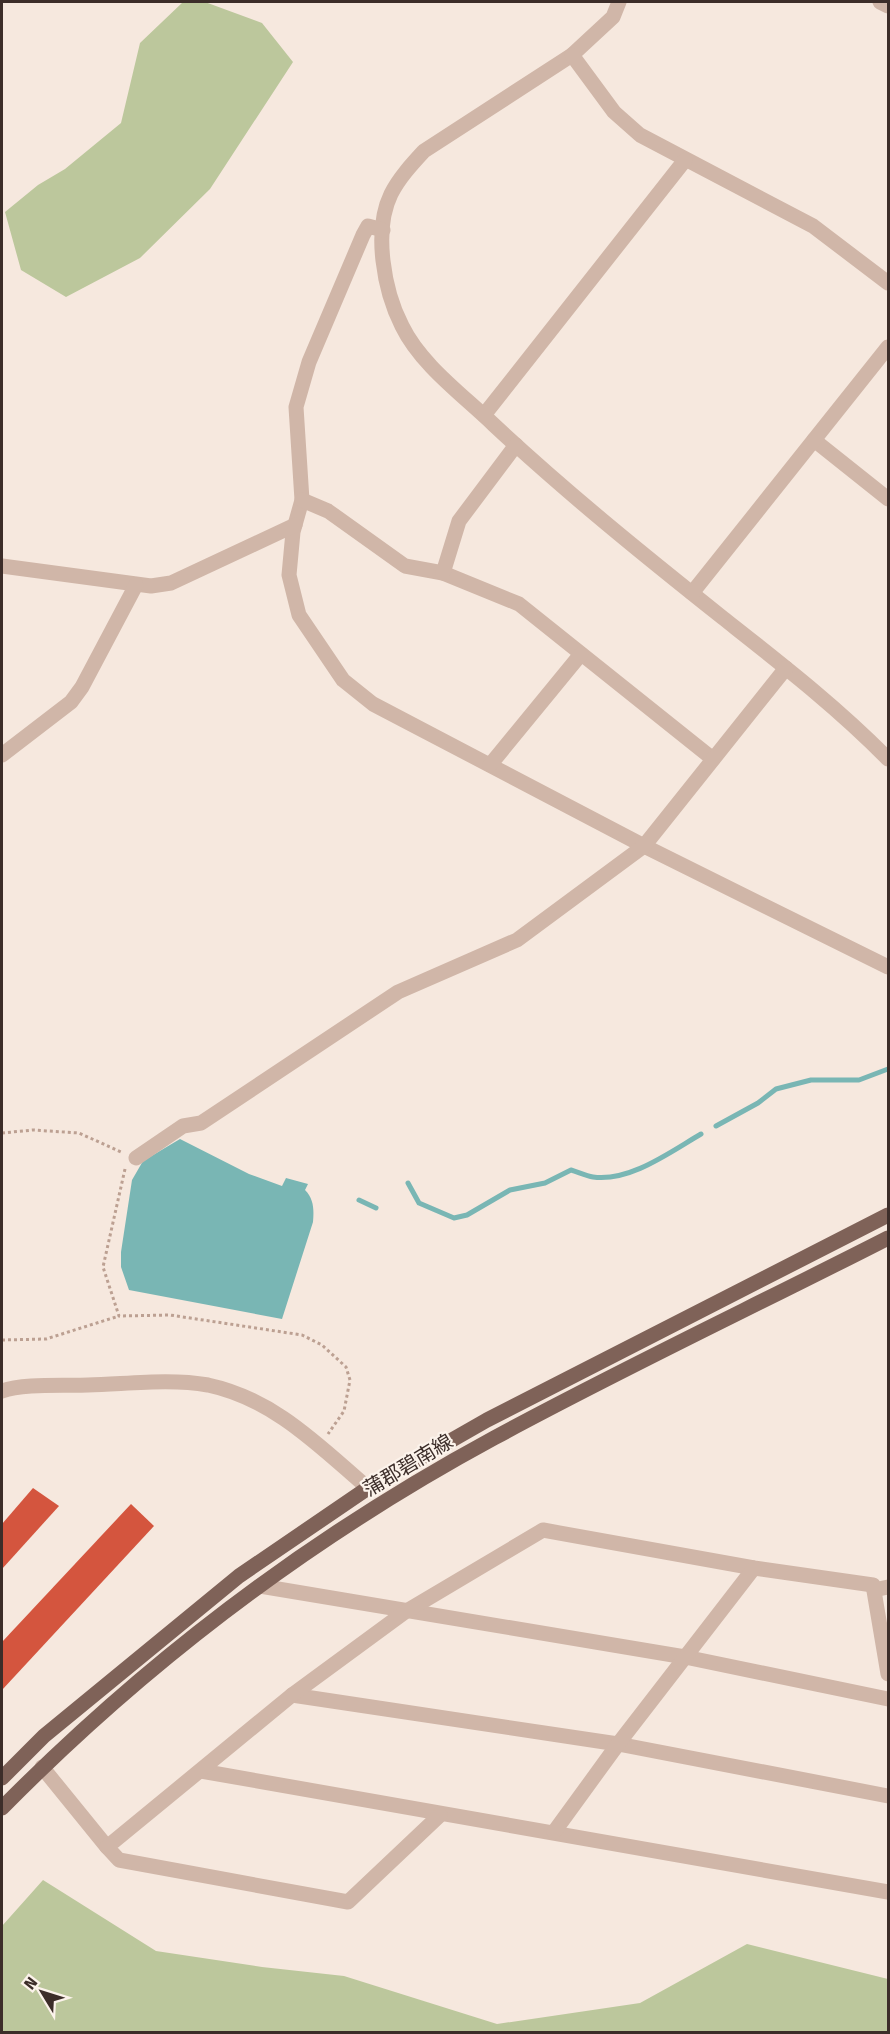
<svg xmlns="http://www.w3.org/2000/svg" width="890" height="2034" font-family="'Fira Sans','Noto Sans JP',sans-serif">
<style>
.green{fill:#bcc79c}
.water{fill:#79b6b4}
.lines{fill:none;stroke-linecap:round;stroke-linejoin:round}
.stream{stroke:#79b6b4;stroke-width:5}
.building{fill:#d4553e}
.path{stroke:#bca092;stroke-width:3;stroke-dasharray:3 3;stroke-linecap:butt}
.minor{stroke:#d0b6a8;stroke-width:15}
.major{stroke:#7f6258;stroke-width:15}
.labels{text-anchor:middle;stroke-width:4.5;stroke-linejoin:round;paint-order:stroke}
.street-label{font-size:20px;fill:#3c2d29;stroke:#fcf3eb}
</style>
<rect width="100%" height="100%" fill="#f6e8de"/>
<g class="green">
<polygon points="183,2 205,2 262,23 293,62 210,189 140,258 66,297 21,270 5,212 38,185 65,169 121,123 140,43"/>
<polygon points="43,1880 156,1951 262,1967 344,1976 497,2024 640,2003 747,1944 888,1979 888,2032 2,2032 2,1926"/>
</g>
<path class="water" d="M 180,1139 L 249,1174 L 282,1186 L 286,1178 L 308,1184 L 305,1190 C 314,1199 314,1210 313,1222 L 282,1319 L 129,1290 L 121,1267 L 121,1252 L 132,1180 L 143,1161 Z"/>
<g class="lines">
<g class="stream">
<polyline points="716,1126 758,1103 776,1089 811,1080 859,1080 888,1069"/>
<path d="M 408,1183 L 419,1203 L 454,1218 L 467,1215 L 510,1190 L 545,1183 L 571,1170 C 578,1172 586,1176 593,1177 C 630,1182 670,1152 701,1134"/>
<polyline points="359,1200 376,1208"/>
</g>
</g>
<g class="building">
<polygon points="33,1488 59,1506 2,1569 2,1524"/>
<polygon points="131,1504 154,1526 2,1690 2,1642"/>
</g>
<g class="lines">
<g class="path">
<polyline points="2,1133 33,1130 79,1133 121,1152"/>
<polyline points="125,1169 103,1267 119,1316 170,1315 302,1335 322,1345 346,1367 350,1380 344,1411 328,1434"/>
<polyline points="2,1340 46,1339 119,1316"/>
</g>
<g class="minor">
<path d="M 619,2 L 613,17 L 572,55 L 424,151 C 412,164 399,178 391,194 C 373,231 384,291 402,326 C 421,365 463,395 494,425 C 567,493 645,556 723,618 C 780,663 837,707 888,759"/>
<polyline points="880,2 888,6"/>
<polyline points="572,55 614,112 640,135 813,226 888,283"/>
<polyline points="383,230 368,226 363,235 309,362 296,407 302,500 293,532 289,575 299,615 343,680 373,704 644,846 888,967"/>
<polyline points="484,415 685,160"/>
<polyline points="814,440 888,499"/>
<polyline points="302,500 328,511 405,566 443,573 519,604 713,759"/>
<polyline points="2,566 151,586 171,583 295,525"/>
<polyline points="443,573 459,521 516,445"/>
<polyline points="692,593 888,347"/>
<polyline points="2,755 71,702 82,687 136,585"/>
<polyline points="490,765 581,654"/>
<polyline points="136,1158 183,1126 201,1123 398,992 517,940 644,846 786,668"/>
<path d="M 2,1391 C 22,1383 65,1386 88,1385 C 127,1384 170,1378 208,1385 C 274,1399 319,1446 368,1488"/>
<polyline points="260,1586 685,1657 888,1699"/>
<polyline points="874,1590 888,1587"/>
<polyline points="292,1695 618,1744 888,1796"/>
<polyline points="42,1767 107,1847"/>
<polyline points="201,1771 888,1892"/>
<polyline points="440,1815 348,1902 119,1860 107,1847 292,1695 405,1612 543,1530 754,1568 873,1585 888,1674"/>
<polyline points="554,1832 618,1744 754,1568"/>
</g>
<g class="major">
<polyline points="2,1778 44,1736 239,1576 368,1488 487,1420 888,1215"/>
<path d="M 2,1808 C 146,1662 313,1536 494,1438 C 623,1368 757,1305 888,1238"/>
</g>
</g>
<g class="labels">
<g class="street-label">
<text transform="translate(408 1465) rotate(-31)" y="7">蒲郡碧南線</text>
</g>
</g>
<rect width="890" height="2034" fill="none" stroke="#3c2d29" stroke-width="6"/>
<g transform="translate(42 1992) rotate(308)" stroke="#fcf3eb" stroke-width="4.5" paint-order="stroke">
<path d="M0-4.5L10 22L0 15L-10 22Z" fill="#3c2d29"/>
<text y="-9" font-size="16" font-weight="bold" text-anchor="middle" fill="#3c2d29">N</text>
</g>
</svg>
